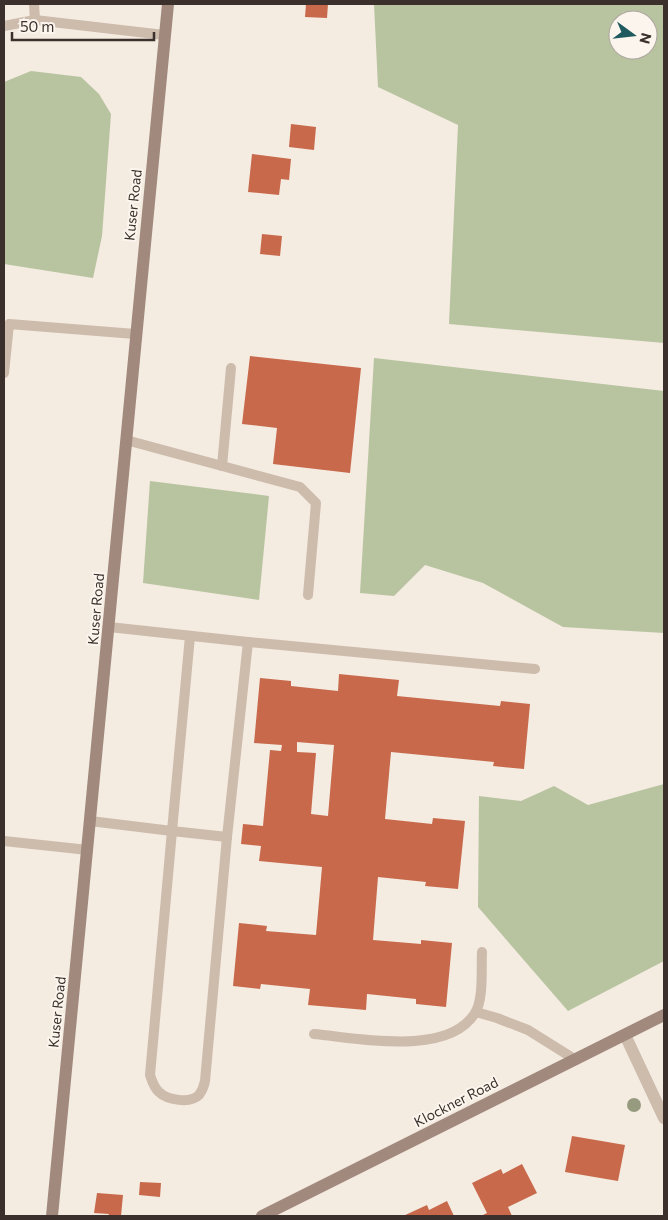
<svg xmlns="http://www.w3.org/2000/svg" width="668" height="1220" font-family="Commissioner,sans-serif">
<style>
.green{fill:#b8c4a0;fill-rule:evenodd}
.building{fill:#c8694b;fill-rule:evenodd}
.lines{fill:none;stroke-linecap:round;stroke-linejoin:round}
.lane{stroke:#cdbbac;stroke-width:10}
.street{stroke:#cdbbac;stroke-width:12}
.secondary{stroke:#a18a7d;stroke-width:12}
.tree{fill:#969b7f}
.labels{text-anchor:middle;stroke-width:4;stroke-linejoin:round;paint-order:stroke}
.street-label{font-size:14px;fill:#3b302b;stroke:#fbf5ee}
</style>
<rect width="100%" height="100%" fill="#f4ebe1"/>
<g class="green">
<path d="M 374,4 L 664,4 L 664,343 L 449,324 L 458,125 L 378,87 ZM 618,20 L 648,20 L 648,50 L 618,50 Z"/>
<polygon points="31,71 81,77 99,94 111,114 102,236 93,278 4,264 4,82"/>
<polygon points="374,358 664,391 664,633 563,627 483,583 425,565 394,596 360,593"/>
<polygon points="150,481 269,496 259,600 143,583"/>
<polygon points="664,784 664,961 568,1011 478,907 479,796 521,801 554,786 588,805"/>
</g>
<g class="building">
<polygon points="306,4 328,4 327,18 305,17"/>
<polygon points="291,124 316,127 314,150 289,147"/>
<polygon points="252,154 291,159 289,180 281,179 279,195 248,192"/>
<polygon points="262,234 282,236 280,256 260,254"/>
<polygon points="250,356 361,368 350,473 273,464 277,428 242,424"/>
<path d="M 339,674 L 399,680 L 397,696 L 500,706 L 501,701 L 530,704 L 524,769 L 493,766 L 494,762 L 391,752 L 385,819 L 432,824 L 433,818 L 465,821 L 458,889 L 425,886 L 426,882 L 378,877 L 373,940 L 421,944 L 421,940 L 452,943 L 446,1007 L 416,1004 L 416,999 L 367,994 L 366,1010 L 308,1005 L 310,989 L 261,984 L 260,989 L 233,986 L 239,923 L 267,926 L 266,931 L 316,935 L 322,867 L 259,861 L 261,846 L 241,844 L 243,824 L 263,826 L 270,750 L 281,751 L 282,745 L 254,743 L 260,678 L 291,681 L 291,686 L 338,691 ZM 297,742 L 334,745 L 328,816 L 311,814 L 316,753 L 297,752 Z"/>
<polygon points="572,1136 625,1145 618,1181 565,1172"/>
<polygon points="522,1164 537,1193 508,1207 512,1216 484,1216 483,1215 487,1213 472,1183 501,1169 503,1174"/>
<polygon points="140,1182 161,1183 160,1197 139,1195"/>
<polygon points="97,1193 123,1195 121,1216 108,1216 109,1214 94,1213"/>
<polygon points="447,1201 454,1216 403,1216 427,1205 429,1210"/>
</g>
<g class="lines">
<g class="lane">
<polyline points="34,4 35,20"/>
<polyline points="4,26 35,20 164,35"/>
<polyline points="4,373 9,324 135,334"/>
<polyline points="126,440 300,487 316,503 308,595"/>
<polyline points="222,466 231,368"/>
<polyline points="109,627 248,642 535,669"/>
<polyline points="190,636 172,831 227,837"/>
<path d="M 90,821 L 172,831 L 150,1075 C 152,1081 154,1088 159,1092 C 167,1100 190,1104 199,1095 C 202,1091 204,1086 205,1081 L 227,837 L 248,642"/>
<polyline points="4,841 88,850"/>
<polyline points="476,1012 497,1018 528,1030 576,1060"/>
<path d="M 314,1034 C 358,1038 448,1057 475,1013 C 484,999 481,968 482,952"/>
</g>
<polyline class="street" points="625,1035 664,1118"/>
<g class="secondary">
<polyline points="52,1216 168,4"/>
<polyline points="262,1216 664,1015"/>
</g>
</g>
<circle class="tree" cx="634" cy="1105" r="7"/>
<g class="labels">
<g class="street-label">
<text transform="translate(133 205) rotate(-84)" y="5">Kuser Road</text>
<text transform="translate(96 609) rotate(-85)" y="5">Kuser Road</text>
<text transform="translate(57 1012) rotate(-84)" y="5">Kuser Road</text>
<text transform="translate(456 1102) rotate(-27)" y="5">Klockner Road</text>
</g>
</g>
<rect width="668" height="1220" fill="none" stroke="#3b302b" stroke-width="10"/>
<g transform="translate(633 35) rotate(105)"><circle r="24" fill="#fbf5ee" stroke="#aea6a0"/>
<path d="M0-4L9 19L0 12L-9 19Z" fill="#1f5a5e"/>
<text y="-8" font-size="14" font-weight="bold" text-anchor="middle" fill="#3b302b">N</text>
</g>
<path d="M12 32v8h142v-8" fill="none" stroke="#3b302b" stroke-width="2.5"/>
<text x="20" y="32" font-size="15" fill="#3b302b" stroke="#fbf5ee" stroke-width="4" paint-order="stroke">50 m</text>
</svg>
